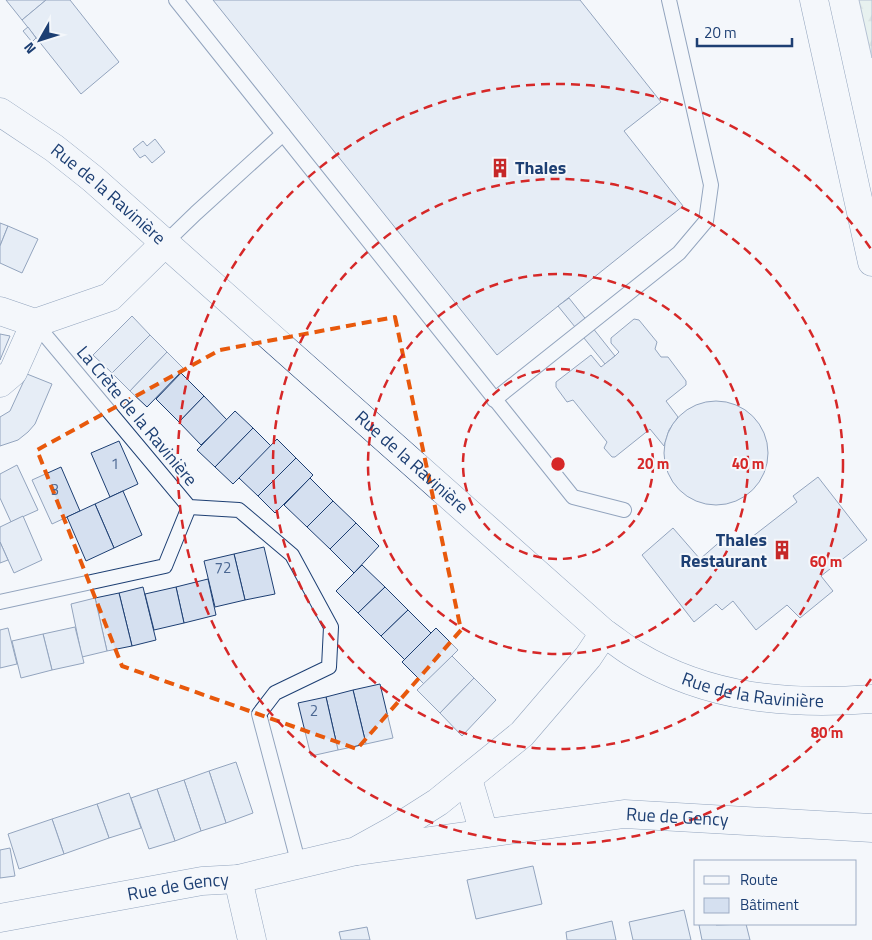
<svg xmlns="http://www.w3.org/2000/svg" width="872" height="940" font-family="'Titillium Web',sans-serif">
<style>
.forest{fill:url(#forest-firs);stroke:#687fa3}
.building{fill:#d5e0f0;stroke:#1d3f73}
.lines{fill:none;stroke-linecap:round;stroke-linejoin:round}
.lane-casing{stroke:#1d3f73;stroke-width:16}
.street-casing{stroke:#1d3f73;stroke-width:29}
.secondary-casing{stroke:#1d3f73;stroke-width:29}
.lane{stroke:#f4f7fb;stroke-width:14}
.street{stroke:#f4f7fb;stroke-width:28}
.secondary{stroke:#f4f7fb;stroke-width:28}
.marked{fill:none;stroke:#e8590c;stroke-width:4;stroke-dasharray:10 6;stroke-linejoin:round}
.ring{fill:none;stroke:#d62828;stroke-width:2.5;stroke-dasharray:9 6}
.labels{text-anchor:middle;stroke-width:4;stroke-linejoin:round;paint-order:stroke}
.number-label{font-size:15px;fill:#4b6792}
.poi-label{font-size:18px;font-weight:bold;fill:#1d3f73;stroke:#f4f7fb;text-anchor:start}
.street-label{font-size:18px;fill:#1d3f73;stroke:#f4f7fb}
.centre{fill:#d62828;stroke:#f4f7fb;stroke-width:2.5}
.ring-label{font-size:15px;text-anchor:middle;font-weight:bold;fill:#d62828;stroke:#f4f7fb;stroke-width:4;stroke-linejoin:round;paint-order:stroke}
</style>
<defs>
<pattern id="forest-firs" width="22" height="20" patternUnits="userSpaceOnUse" patternTransform="scale(1.25)"><rect width="22" height="20" fill="#d7e8df"/><path d="M5 1l3.5 6h-7zM16 11l3.5 6h-7z" fill="#b8c8c3"/></pattern>
</defs>
<rect width="100%" height="100%" fill="#f4f7fb"/>
<polygon class="forest" points="859,0 872,0 872,58"/>
<g class="building">
<polygon points="6,0 46,0 22,20"/>
<polygon points="46,0 70,0 119,62 81,94 22,20"/>
<polygon points="213,0 580,0 661,102 624,131 683,206 497,355"/>
<polygon points="28,27 36,38 32,42 23,31"/>
<polygon points="155,139 165,152 152,163 145,155 140,158 133,149 143,141 147,146"/>
<polygon points="0,223 8,226 0,246"/>
<polygon points="8,226 38,239 22,273 0,263 0,246"/>
<polygon points="569,298 615,356 605,364 558,306"/>
<polygon points="132,316 150,335 112,373 93,355"/>
<polygon points="634,319 639,320 657,342 655,349 661,357 668,357 686,381 686,385 666,401 678,417 669,430 664,446 650,429 615,457 612,457 604,448 607,442 573,400 567,402 556,387 556,382 591,355 601,367 615,356 619,352 611,343 611,338"/>
<polygon points="0,334 10,336 0,360"/>
<polygon points="150,335 167,352 130,391 112,373"/>
<polygon points="167,352 184,369 147,407 130,391"/>
<polygon points="181,373 204,396 179,422 156,399"/>
<polygon points="27,374 52,384 35,424 28,432 18,440 0,446 0,417 10,411"/>
<polygon points="204,396 227,420 201,445 179,422"/>
<circle cx="716" cy="453" r="52"/>
<polygon points="235,411 253,428 215,467 197,450"/>
<polygon points="253,428 271,446 233,484 215,467"/>
<polygon points="277,439 296,458 258,496 239,478"/>
<polygon points="119,441 138,484 110,497 91,453"/>
<polygon points="296,458 313,475 275,513 258,496"/>
<polygon points="17,465 38,510 11,522 0,498 0,474"/>
<polygon points="61,467 80,511 52,524 32,480"/>
<polygon points="818,477 867,540 821,576 833,591 800,618 787,605 756,630 733,601 722,610 716,604 694,622 642,555 673,528 700,559 723,539 729,546 738,538 743,544 797,502 793,496"/>
<polygon points="310,478 333,501 307,527 284,505"/>
<polygon points="123,491 142,535 114,548 95,504"/>
<polygon points="333,501 356,523 330,549 307,527"/>
<polygon points="95,504 114,548 86,561 67,517"/>
<polygon points="23,516 42,560 14,573 0,542 0,527"/>
<polygon points="356,523 379,546 354,573 330,549"/>
<polygon points="0,542 8,560 0,563"/>
<polygon points="264,547 275,594 245,600 234,554"/>
<polygon points="234,554 245,600 215,607 204,561"/>
<polygon points="362,565 385,587 358,613 336,591"/>
<polygon points="208,579 216,615 184,623 176,587"/>
<polygon points="143,587 156,640 132,646 119,593"/>
<polygon points="176,587 184,623 154,630 145,594"/>
<polygon points="385,587 408,610 381,636 358,613"/>
<polygon points="119,593 132,646 107,651 95,598"/>
<polygon points="95,598 107,651 82,657 71,604"/>
<polygon points="408,610 431,633 405,660 381,636"/>
<polygon points="75,627 84,663 52,670 43,634"/>
<polygon points="8,628 17,664 0,668 0,630"/>
<polygon points="436,628 458,650 424,684 402,662"/>
<polygon points="43,634 52,670 21,678 12,641"/>
<polygon points="452,656 474,678 440,713 417,690"/>
<polygon points="474,678 496,700 462,736 440,713"/>
<polygon points="380,684 393,738 366,744 353,690"/>
<polygon points="353,690 366,744 338,750 326,697"/>
<polygon points="326,697 338,750 311,756 298,703"/>
<polygon points="236,762 253,813 226,823 209,771"/>
<polygon points="209,771 226,823 201,831 184,780"/>
<polygon points="184,780 201,831 175,841 157,789"/>
<polygon points="157,789 175,841 149,849 131,798"/>
<polygon points="129,793 141,828 109,838 97,804"/>
<polygon points="97,804 109,838 64,854 52,819"/>
<polygon points="52,819 64,854 19,869 8,834"/>
<polygon points="10,848 15,876 0,878 0,850"/>
<polygon points="533,866 542,904 476,919 467,880"/>
<polygon points="684,910 691,940 633,940 629,922"/>
<polygon points="612,921 616,940 567,940 566,932"/>
<polygon points="703,924 716,924 716,925 746,924 750,940 702,940 699,925"/>
<polygon points="367,927 370,940 341,940 339,932"/>
</g>
<g class="lines">
<defs>
<g id="lane">
<polyline points="176,0 573,497 624,510"/>
<polyline points="166,242 196,213 283,134"/>
<polyline points="35,323 189,507 239,510 292,555 331,627 329,667 275,693 259,714 299,865"/>
<polyline points="494,400 679,253 706,221 711,185 669,0"/>
<polyline points="0,602 165,566 189,507"/>
</g>
<g id="street">
<polyline points="0,311 35,323 110,297 166,242"/>
<polyline points="0,383 13,372 35,323"/>
<polyline points="468,779 484,833"/>
<path id="s1" d="M 358,851 L 624,814 L 872,828"/>
<polyline points="238,879 252,940"/>
</g>
<g id="secondary">
<polyline points="814,0 872,262"/>
<path id="s2" d="M 0,112 L 54,148 L 93,179 L 604,633 C 615,640 625,649 636,655 C 709,699 789,705 872,699"/>
<path id="s3" d="M 0,918 L 202,881 L 238,879 L 356,851 L 394,830 L 438,802 L 522,734 L 588,657 L 604,633"/>
</g>
</defs>
<use href="#lane" class="lane-casing"/>
<use href="#street" class="street-casing"/>
<use href="#secondary" class="secondary-casing"/>
<use href="#lane" class="lane"/>
<use href="#street" class="street"/>
<use href="#secondary" class="secondary"/>
</g>
<path d="M0 0H872V940H0ZM 395,317 L 461,630 L 357,749 L 122,666 L 37,450 L 220,350 Z" fill="#f4f7fb" fill-opacity=".55" fill-rule="evenodd"/>
<path class="marked" d="M 395,317 L 461,630 L 357,749 L 122,666 L 37,450 L 220,350 Z"/>
<g class="ring">
<circle cx="558" cy="464" r="95"/>
<circle cx="558" cy="464" r="190"/>
<circle cx="558" cy="464" r="285"/>
<path d="M871 679A380 380 0 1 1 871 249"/>
</g>
<defs>
<symbol id="building-bare" viewBox="-9 -9 18 18"><path d="M-4-6H4V6H1V3H-1V6H-4ZM-2.5-4.3h1.7v1.8h-1.7ZM.8-4.3h1.7v1.8H.8ZM-2.5-1h1.7V.8h-1.7ZM.8-1h1.7V.8H.8Z" fill="#c62828" stroke="#f4f7fb" stroke-width="2.5" paint-order="stroke"/></symbol>
</defs>
<g fill-rule="evenodd">
<use href="#building-bare" x="486" y="154" width="28" height="28"/>
<use href="#building-bare" x="768" y="536" width="28" height="28"/>
</g>
<g class="labels">
<g class="number-label">
<text x="115" y="469">1</text>
<text x="55" y="495">3</text>
<text x="223" y="573">72</text>
<text x="314" y="716">2</text>
</g>
<g class="poi-label">
<text x="515" y="174">Thales</text>
<text x="767" y="546" text-anchor="end">Thales<tspan x="767" dy="21">Restaurant</tspan></text>
</g>
<g class="street-label">
<text dy="6" stroke="none"><textPath href="#s2" startOffset="136">Rue de la Ravinière</textPath></text>
<text transform="translate(137 416) rotate(50)" y="6">La Crète de la Ravinière</text>
<text dy="6" stroke="none"><textPath href="#s2" startOffset="541">Rue de la Ravinière</textPath></text>
<text dy="6" stroke="none"><textPath href="#s2" startOffset="961">Rue de la Ravinière</textPath></text>
<text dy="6" stroke="none"><textPath href="#s1" startOffset="322">Rue de Gency</textPath></text>
<text dy="6" stroke="none"><textPath href="#s3" startOffset="181">Rue de Gency</textPath></text>
</g>
</g>
<circle cx="558" cy="464" r="8" class="centre"/>
<g class="ring-label">
<text x="653" y="469">20 m</text>
<text x="748" y="469">40 m</text>
<text x="826" y="567">60 m</text>
<text x="827" y="738">80 m</text>
</g>
<rect x="694" y="860" width="162" height="65" fill="#f4f7fb" stroke="#9eadc5"/>
<rect x="704" y="876" width="25" height="8" fill="#f4f7fb" stroke="#9eadc5"/>
<text x="740" y="885" font-size="15" fill="#1d3f73">Route</text>
<rect x="704" y="898" width="25" height="15" fill="#d5e0f0" stroke="#9eadc5"/>
<text x="740" y="910" font-size="15" fill="#1d3f73">Bâtiment</text>
<g transform="translate(40 40) rotate(231)" stroke="#f4f7fb" stroke-width="4" paint-order="stroke">
<path d="M0-4L9 19L0 12L-9 19Z" fill="#1d3f73"/>
<text y="-8" font-size="14" font-weight="bold" text-anchor="middle" fill="#1d3f73">N</text>
</g>
<path d="M697 38v8h95v-8" fill="none" stroke="#1d3f73" stroke-width="2.5"/>
<text x="704" y="38" font-size="15" fill="#1d3f73" stroke="#f4f7fb" stroke-width="4" paint-order="stroke">20 m</text>
</svg>
